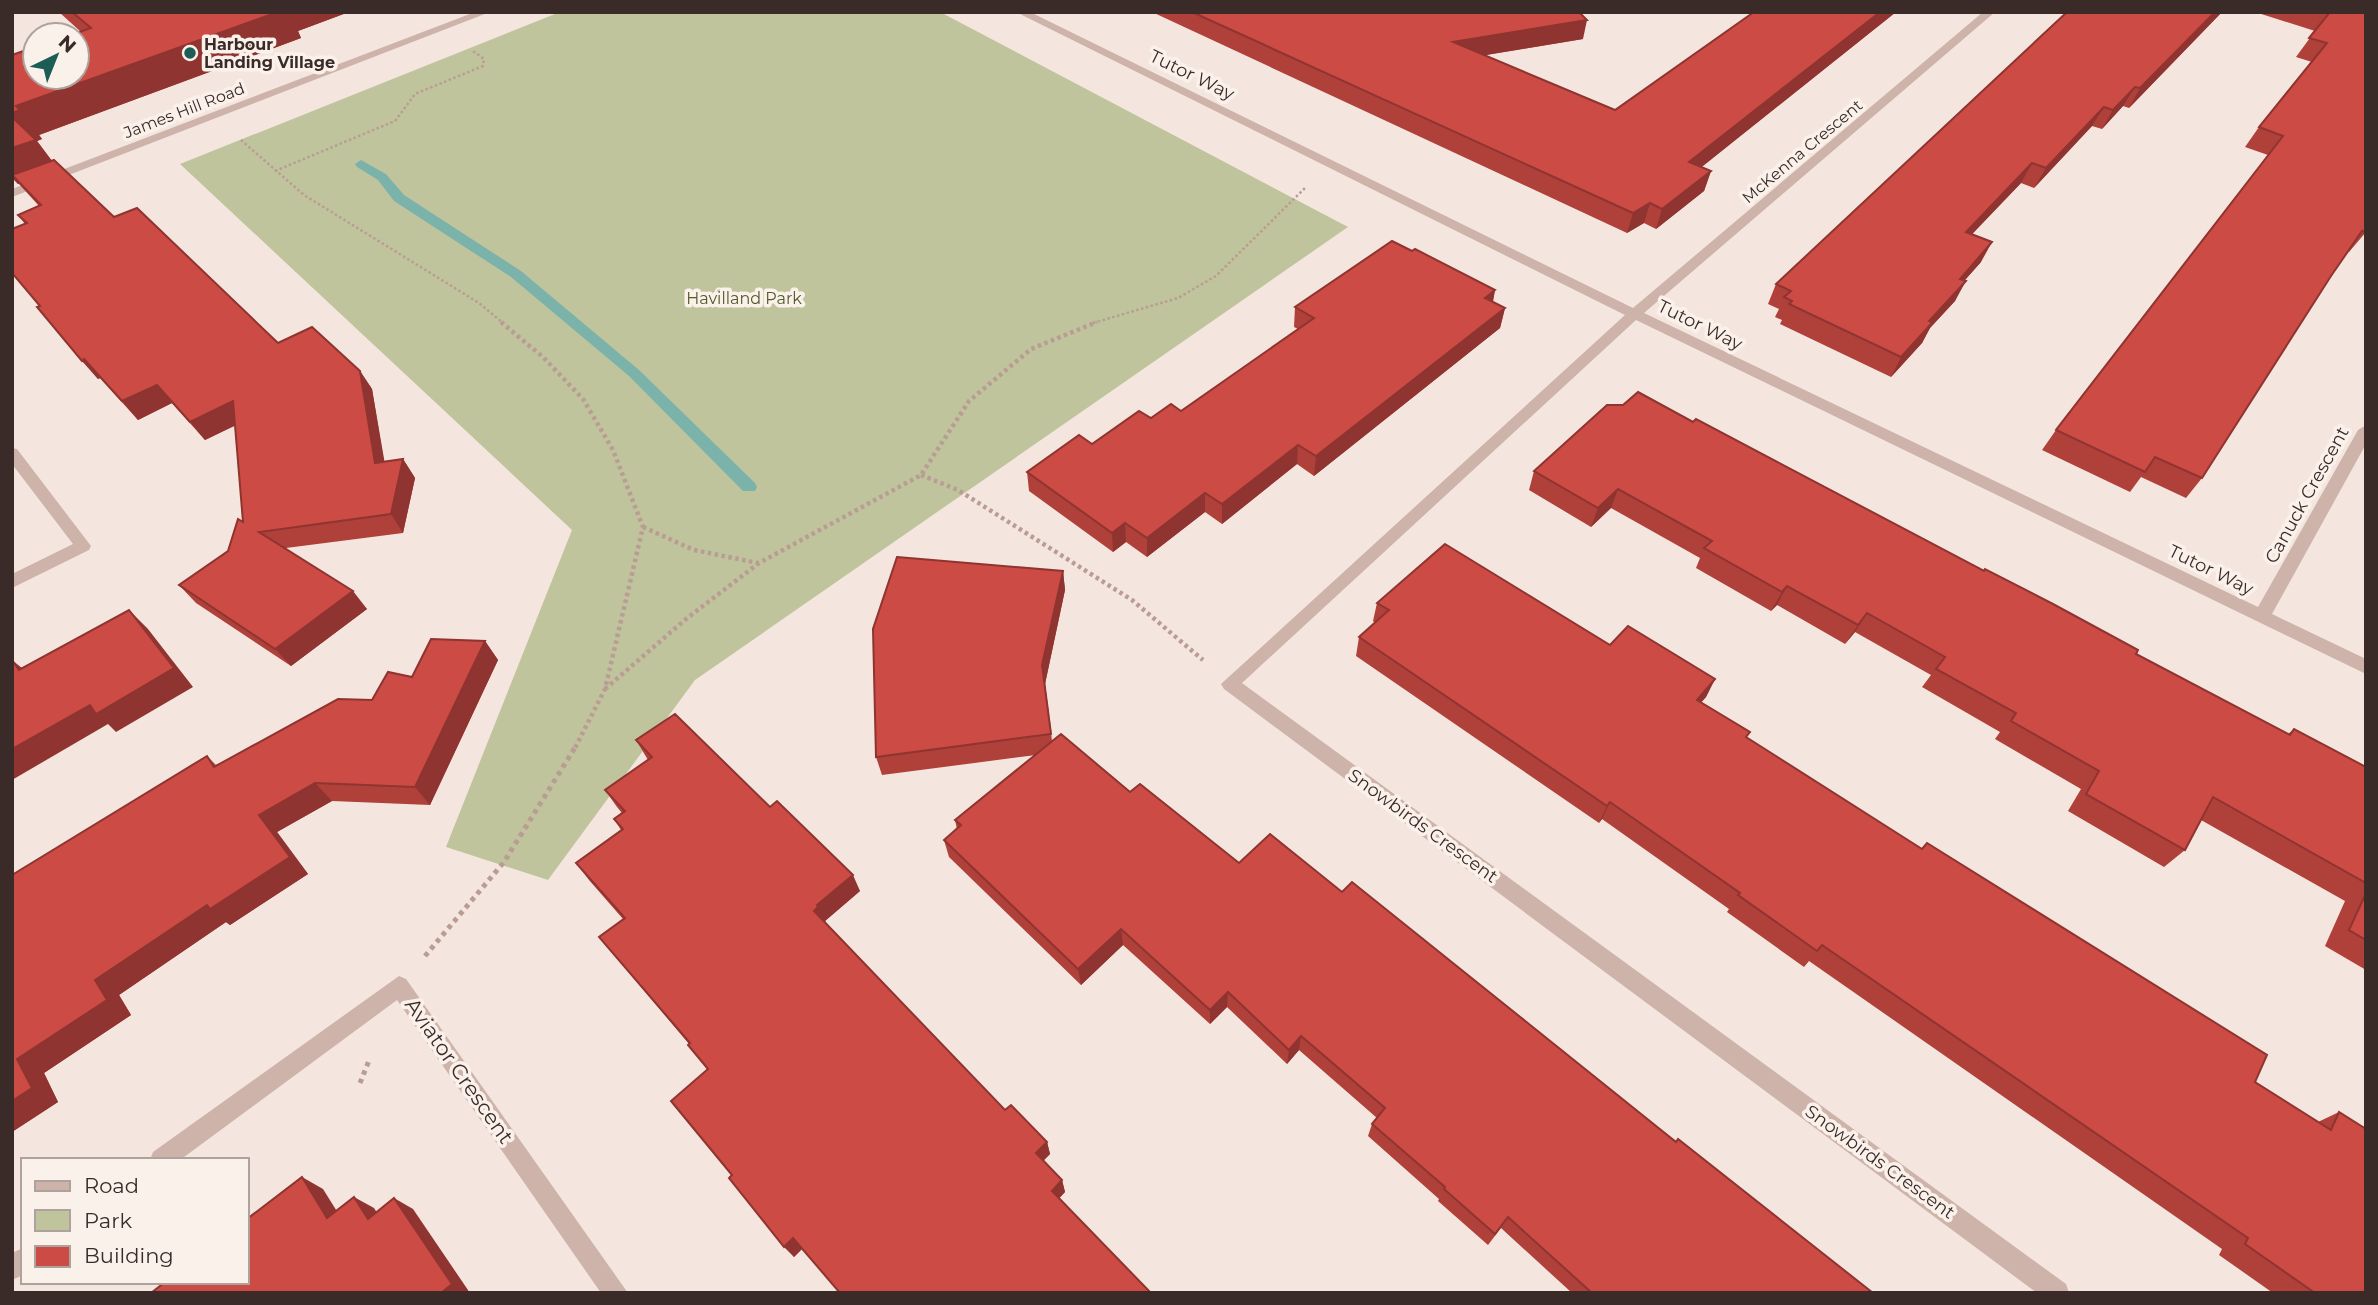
<svg xmlns="http://www.w3.org/2000/svg" width="2378" height="1305" font-family="Montserrat,sans-serif">
<style>
.green{fill:#bfc49d}
.lines{fill:none;stroke-linecap:round;stroke-linejoin:round}
.stream{fill:#7bb3ab;fill-rule:evenodd}
.path-far2{stroke:#b99c93;stroke-width:2.5;stroke-dasharray:2.5 2.5;stroke-linecap:butt}
.path-far1{stroke:#b99c93;stroke-width:4.5;stroke-dasharray:3.5 3.5;stroke-linecap:butt}
.path{stroke:#b99c93;stroke-width:5;stroke-dasharray:4.5 4.5;stroke-linecap:butt}
.minor{fill:#cdb3a9;fill-rule:evenodd}
.wall{fill:#af403a}
.shaded-wall{fill:#8f3430}
.building{fill:#cc4b44;stroke:#8f3430;stroke-width:2}
.poi-dot{fill:#1c5e56;stroke:#fbf1eb;stroke-width:2.5}
.labels{text-anchor:middle;stroke-width:7;stroke-linejoin:round;paint-order:stroke}
.far-poi-label{font-size:16px;font-weight:bold;fill:#3a2b29;stroke:#fbf1eb;text-anchor:start}
.far-street-label{font-size:16px;fill:#3a2b29;stroke:#fbf1eb}
.far-park-label{font-size:16px;fill:#525a2b;stroke:#fbf1eb}
.street-label{font-size:18px;fill:#3a2b29;stroke:#fbf1eb}
.near-street-label{font-size:21px;fill:#3a2b29;stroke:#fbf1eb}
</style>
<rect width="100%" height="100%" fill="#f4e6de"/>
<polygon class="green" points="560,12 940,12 1348,227 695,680 548,880 446,847 572,530 180,164"/>
<g class="lines">
<polygon class="stream" points="361,160 386,174 404,195 521,271 639,370 755,483 757,487 755,491 743,491 629,376 511,277 394,201 378,180 357,167 355,164"/>
<g class="path-far2">
<polyline points="241,140 304,195 479,303 503,323"/>
<polyline points="275,171 395,121 415,94 483,66 484,59 473,51"/>
<polyline points="1093,323 1178,298 1216,276 1305,188"/>
</g>
<g class="path-far1">
<polyline points="501,322 543,357 583,399 613,450 643,527 605,689 575,748"/>
<polyline points="921,475 958,490 1132,600 1203,660"/>
<polyline points="643,527 694,550 758,563"/>
<polyline points="605,689 686,619 759,563 921,475 969,401 1031,349 1097,322"/>
</g>
<g class="path">
<polyline points="425,956 504,862 576,746"/>
<polyline points="360,1083 370,1058"/>
</g>
<g class="minor">
<polygon points="475,12 490,12 12,197 12,189"/>
<polygon points="1016,12 1030,12 1633,308 1983,12 1995,12 1644,313 2258,607 2358,430 2366,425 2366,444 2272,614 2366,659 2366,674 1636,320 1242,683 2066,1284 2069,1293 2037,1293 1224,689 1221,684 1625,315"/>
<polygon points="12,448 17,449 91,546 89,550 12,588 12,574 73,544 12,464"/>
<polygon points="399,976 406,979 628,1293 601,1293 397,1000 180,1160 150,1160 153,1152"/>
<polygon points="23,1248 23,1275 12,1280 12,1253"/>
</g>
</g>
<g class="wall">
<polygon points="59,12 349,12 298,31 301,38 39,135 42,139 37,141 52,161 114,217 278,343 360,371 372,389 384,462 403,459 415,478 403,533 286,548 367,609 291,666 196,603 179,585 228,551 243,522 235,425 205,440 172,403 138,420 100,378 98,379 37,307 40,306 25,224 18,215 39,206 19,184 18,184 12,178 12,55 81,32"/>
<polygon points="1152,12 1582,12 1580,13 1583,39 1485,55 1615,110 1754,12 1896,12 1701,167 1711,171 1704,191 1656,229 1644,223 1627,233"/>
<polygon points="2067,12 2222,12 2129,108 2123,106 2102,129 2092,126 2034,188 2021,183 1972,234 1981,262 1964,281 1955,301 1930,328 1922,343 1891,377 1780,324 1782,320 1775,317 1779,309 1768,304 1776,284"/>
<polygon points="2255,12 2366,12 2366,232 2349,252 2348,251 2331,276 2202,478 2186,498 2141,477 2130,492 2042,450 2056,430 2268,155 2245,147 2259,127 2312,62 2296,57 2315,31"/>
<polygon points="1412,251 1495,290 1493,302 1505,308 1500,328 1314,476 1297,464 1222,524 1205,512 1147,557 1126,542 1113,552 1029,491 1027,472 1151,418 1181,411 1298,329 1294,327 1295,307"/>
<polygon points="1607,405 2136,654 2288,734 2294,729 2366,767 2366,970 2325,946 2345,901 2201,820 2185,850 2164,867 2068,811 2081,789 1995,739 2000,732 1922,687 1931,675 1855,632 1845,644 1777,605 1771,611 1696,568 1700,558 1611,508 1591,527 1529,490 1534,471"/>
<polygon points="1063,571 1065,590 1045,684 1052,741 1239,863 1342,892 1676,1141 1873,1293 1572,1293 1501,1228 1488,1245 1438,1201 1439,1199 1368,1136 1372,1124 1377,1118 1299,1050 1287,1064 1227,1007 1210,1024 1123,945 1081,985 949,857 944,840 957,829 955,820 1036,755 882,775 876,757"/>
<polygon points="1377,603 1610,645 1715,679 1706,697 1701,702 1750,732 1746,738 1922,849 1927,843 2255,1082 2318,1122 2339,1112 2366,1293 2273,1293 2219,1255 2222,1249 1809,961 1804,967 1727,912 1729,909 1602,819 1599,823 1356,656 1359,637 1375,623 1373,621"/>
<polygon points="485,641 498,660 430,805 332,801 277,832 308,874 230,925 226,922 119,995 131,1015 44,1073 58,1102 12,1132 207,756 216,765 372,700 412,677"/>
<polygon points="636,740 770,807 860,891 825,921 826,923 1005,1110 1047,1142 1050,1154 1043,1161 1062,1180 1065,1192 1059,1198 802,1249 794,1257 732,1175 708,1069 688,1045 689,1044 599,937 623,919 589,880 576,863 621,830 614,819 622,813 617,807 605,790 648,760"/>
</g>
<g class="shaded-wall">
<polygon points="278,12 349,12 298,31 301,38 39,135 42,139 37,141 58,169 12,175 19,184 18,184 12,177 12,113 16,106"/>
<polygon points="1880,12 1896,12 1683,182 1689,162"/>
<polygon points="2215,12 2222,12 2129,108 2140,88"/>
<polygon points="1587,20 1583,39 1450,61 1453,42"/>
<polygon points="2135,87 2123,106 2102,129 2113,110"/>
<polygon points="2104,107 2092,126 2034,188 2046,168"/>
<polygon points="2032,163 2021,183 1956,251 1966,232"/>
<polygon points="1711,171 1704,191 1656,229 1662,209"/>
<polygon points="1650,203 1644,223 1627,233 1633,213"/>
<polygon points="1992,242 1981,262 1949,298 1960,279"/>
<polygon points="1966,281 1955,301 1930,328 1922,343 1891,377 1901,357 1929,321"/>
<polygon points="1495,290 1491,310 1485,298"/>
<polygon points="1505,308 1500,328 1314,476 1316,456"/>
<polygon points="84,359 100,378 98,379 82,361"/>
<polygon points="360,371 372,389 388,482 375,463"/>
<polygon points="157,385 172,403 138,420 122,401"/>
<polygon points="233,401 247,420 205,440 190,422"/>
<polygon points="1298,445 1297,464 1222,524 1222,504"/>
<polygon points="403,459 415,478 403,533 391,514"/>
<polygon points="1618,489 1611,508 1591,527 1598,508"/>
<polygon points="1205,493 1205,512 1147,557 1147,538"/>
<polygon points="1125,523 1126,542 1113,552 1112,533"/>
<polygon points="1063,571 1065,590 1045,684 1054,752 1042,665"/>
<polygon points="1787,586 1777,605 1771,611 1782,592"/>
<polygon points="353,591 367,609 291,666 275,649"/>
<polygon points="129,610 148,629 193,687 116,732 108,724 12,780 12,749"/>
<polygon points="1867,613 1855,632 1845,644 1858,625"/>
<polygon points="485,641 498,660 430,805 415,787"/>
<polygon points="12,660 33,677 19,670"/>
<polygon points="1715,679 1706,697 1688,718 1697,700"/>
<polygon points="315,783 332,801 277,832 308,874 230,925 226,922 119,995 131,1015 44,1073 58,1102 12,1132 12,1101 17,1059 259,815"/>
<polygon points="1610,802 1602,819 1599,823 1607,806"/>
<polygon points="853,875 860,891 825,921 826,923 814,911 817,905"/>
<polygon points="1121,929 1123,945 1081,985 1078,969"/>
<polygon points="1228,992 1227,1007 1210,1024 1210,1010"/>
<polygon points="1301,1036 1299,1050 1287,1064 1289,1050"/>
<polygon points="1047,1142 1050,1154 1039,1165 1036,1153"/>
<polygon points="302,1177 323,1189 348,1229 327,1218"/>
<polygon points="1062,1180 1065,1192 1055,1203 1052,1191"/>
<polygon points="354,1197 374,1208 388,1230 368,1219"/>
<polygon points="394,1198 413,1209 470,1293 441,1293"/>
<polygon points="793,1238 802,1249 794,1257 784,1247"/>
</g>
<g class="building">
<polygon points="72,12 278,12 16,106 20,110 12,113 12,55 35,47 35,77 77,77 77,35 71,35 91,28"/>
<polygon points="1192,12 1579,12 1587,20 1453,42 1615,110 1754,12 1880,12 1689,162 1711,171 1662,209 1650,203 1633,213"/>
<polygon points="2067,12 2215,12 2140,88 2135,87 2113,110 2104,107 2046,168 2032,163 1966,232 1992,242 1960,279 1966,281 1929,321 1932,323 1901,357 1789,304 1792,301 1784,297 1791,291 1776,284"/>
<polygon points="2330,12 2366,12 2366,232 2362,231 2331,276 2202,478 2155,457 2145,472 2056,430 2283,136 2259,127 2327,43 2309,38"/>
<polygon points="12,117 36,140 12,148"/>
<polygon points="54,160 114,217 137,208 278,343 312,327 360,371 375,463 403,459 391,514 259,532 353,591 275,649 179,585 228,551 238,519 243,522 233,401 190,422 157,385 122,401 84,359 82,361 37,307 40,306 12,273 12,229 27,223 18,215 41,205 12,175"/>
<polygon points="1392,241 1412,251 1415,249 1495,290 1485,298 1505,308 1316,456 1298,445 1222,504 1205,493 1147,538 1125,523 1112,533 1027,472 1079,435 1092,444 1139,411 1151,418 1171,404 1181,411 1314,318 1295,307"/>
<polygon points="1638,392 1693,422 1696,419 1984,571 1985,569 2053,604 2138,650 2136,654 2290,735 2294,729 2366,767 2366,883 2213,797 2185,850 2086,794 2099,771 2011,721 2016,713 1936,669 1945,657 1867,613 1858,625 1787,586 1782,592 1704,548 1712,541 1618,489 1598,508 1534,471 1607,405 1623,405"/>
<polygon points="1445,544 1610,645 1628,626 1715,679 1697,700 1750,732 1746,737 1922,849 1927,843 2267,1055 2255,1082 2331,1130 2339,1112 2366,1129 2366,1293 2315,1293 2245,1244 2248,1238 1822,945 1817,951 1738,895 1740,893 1610,802 1607,806 1359,637 1389,610 1377,603"/>
<polygon points="897,557 1063,571 1042,665 1051,734 876,757 873,629"/>
<polygon points="129,610 174,668 96,714 90,705 12,749 12,660 19,670"/>
<polygon points="431,639 485,641 415,787 315,783 259,815 290,857 210,909 207,905 95,980 107,1000 17,1059 32,1088 12,1101 12,875 207,756 214,767 338,699 372,700 388,672 412,677"/>
<polygon points="675,714 770,807 777,801 853,875 817,905 818,907 814,911 1005,1110 1011,1105 1047,1142 1036,1153 1062,1180 1052,1191 1151,1293 840,1293 793,1238 784,1247 729,1178 732,1175 671,1101 708,1069 688,1045 690,1043 599,937 625,918 576,863 623,829 614,819 625,811 605,790 652,757 636,740"/>
<polygon points="1061,734 1130,792 1140,784 1239,863 1270,834 1342,892 1352,882 1676,1142 1678,1139 1873,1293 1592,1293 1508,1217 1495,1234 1444,1189 1445,1187 1372,1124 1385,1108 1301,1036 1289,1050 1228,992 1210,1010 1121,929 1078,969 944,840 961,825 955,820"/>
<polygon points="2366,893 2366,940 2349,930"/>
<polygon points="302,1177 327,1218 354,1197 368,1219 394,1198 452,1284 441,1293 151,1293 165,1282 247,1282 247,1219"/>
</g>
<circle class="poi-dot" cx="190" cy="53" r="7"/>
<g class="labels">
<g class="far-poi-label">
<text x="204" y="50">Harbour<tspan x="204" dy="18">Landing Village</tspan></text>
</g>
<g class="far-street-label">
<text transform="translate(184 110) rotate(-21)" y="6">James Hill Road</text>
<text transform="translate(1802 151) rotate(-40)" y="6">McKenna Crescent</text>
</g>
<g class="far-park-label">
<text x="744" y="304">Havilland Park</text>
</g>
<g class="street-label">
<text transform="translate(1192 75) rotate(26)" y="6">Tutor Way</text>
<text transform="translate(1700 325) rotate(26)" y="6">Tutor Way</text>
<text transform="translate(2307 495) rotate(-61)" y="6">Canuck Crescent</text>
<text transform="translate(2211 570) rotate(26)" y="6">Tutor Way</text>
<text transform="translate(1423 826) rotate(36)" y="6">Snowbirds Crescent</text>
<text transform="translate(1880 1162) rotate(36)" y="6">Snowbirds Crescent</text>
</g>
<g class="near-street-label">
<text transform="translate(459 1071) rotate(55)" y="7">Aviator Crescent</text>
</g>
</g>
<rect width="2378" height="1305" fill="none" stroke="#3a2b29" stroke-width="28"/>
<rect x="21" y="1158" width="228" height="126" fill="#fbf1eb" stroke="#aea29d" stroke-width="2"/>
<rect x="35" y="1181" width="35" height="10" fill="#cdb3a9" stroke="#aea29d" stroke-width="2"/>
<text x="84" y="1193" font-size="21" fill="#3a2b29">Road</text>
<rect x="35" y="1210" width="35" height="21" fill="#bfc49d" stroke="#aea29d" stroke-width="2"/>
<text x="84" y="1228" font-size="21" fill="#3a2b29">Park</text>
<rect x="35" y="1246" width="35" height="21" fill="#cc4b44" stroke="#aea29d" stroke-width="2"/>
<text x="84" y="1263" font-size="21" fill="#3a2b29">Building</text>
<g transform="translate(56 56) rotate(43)"><circle r="33" fill="#fbf1eb" stroke="#aea29d" stroke-width="2"/>
<path d="M0-5L12 26L0 18L-12 26Z" fill="#1c5e56"/>
<text y="-10" font-size="19" font-weight="bold" text-anchor="middle" fill="#3a2b29">N</text>
</g>
</svg>
